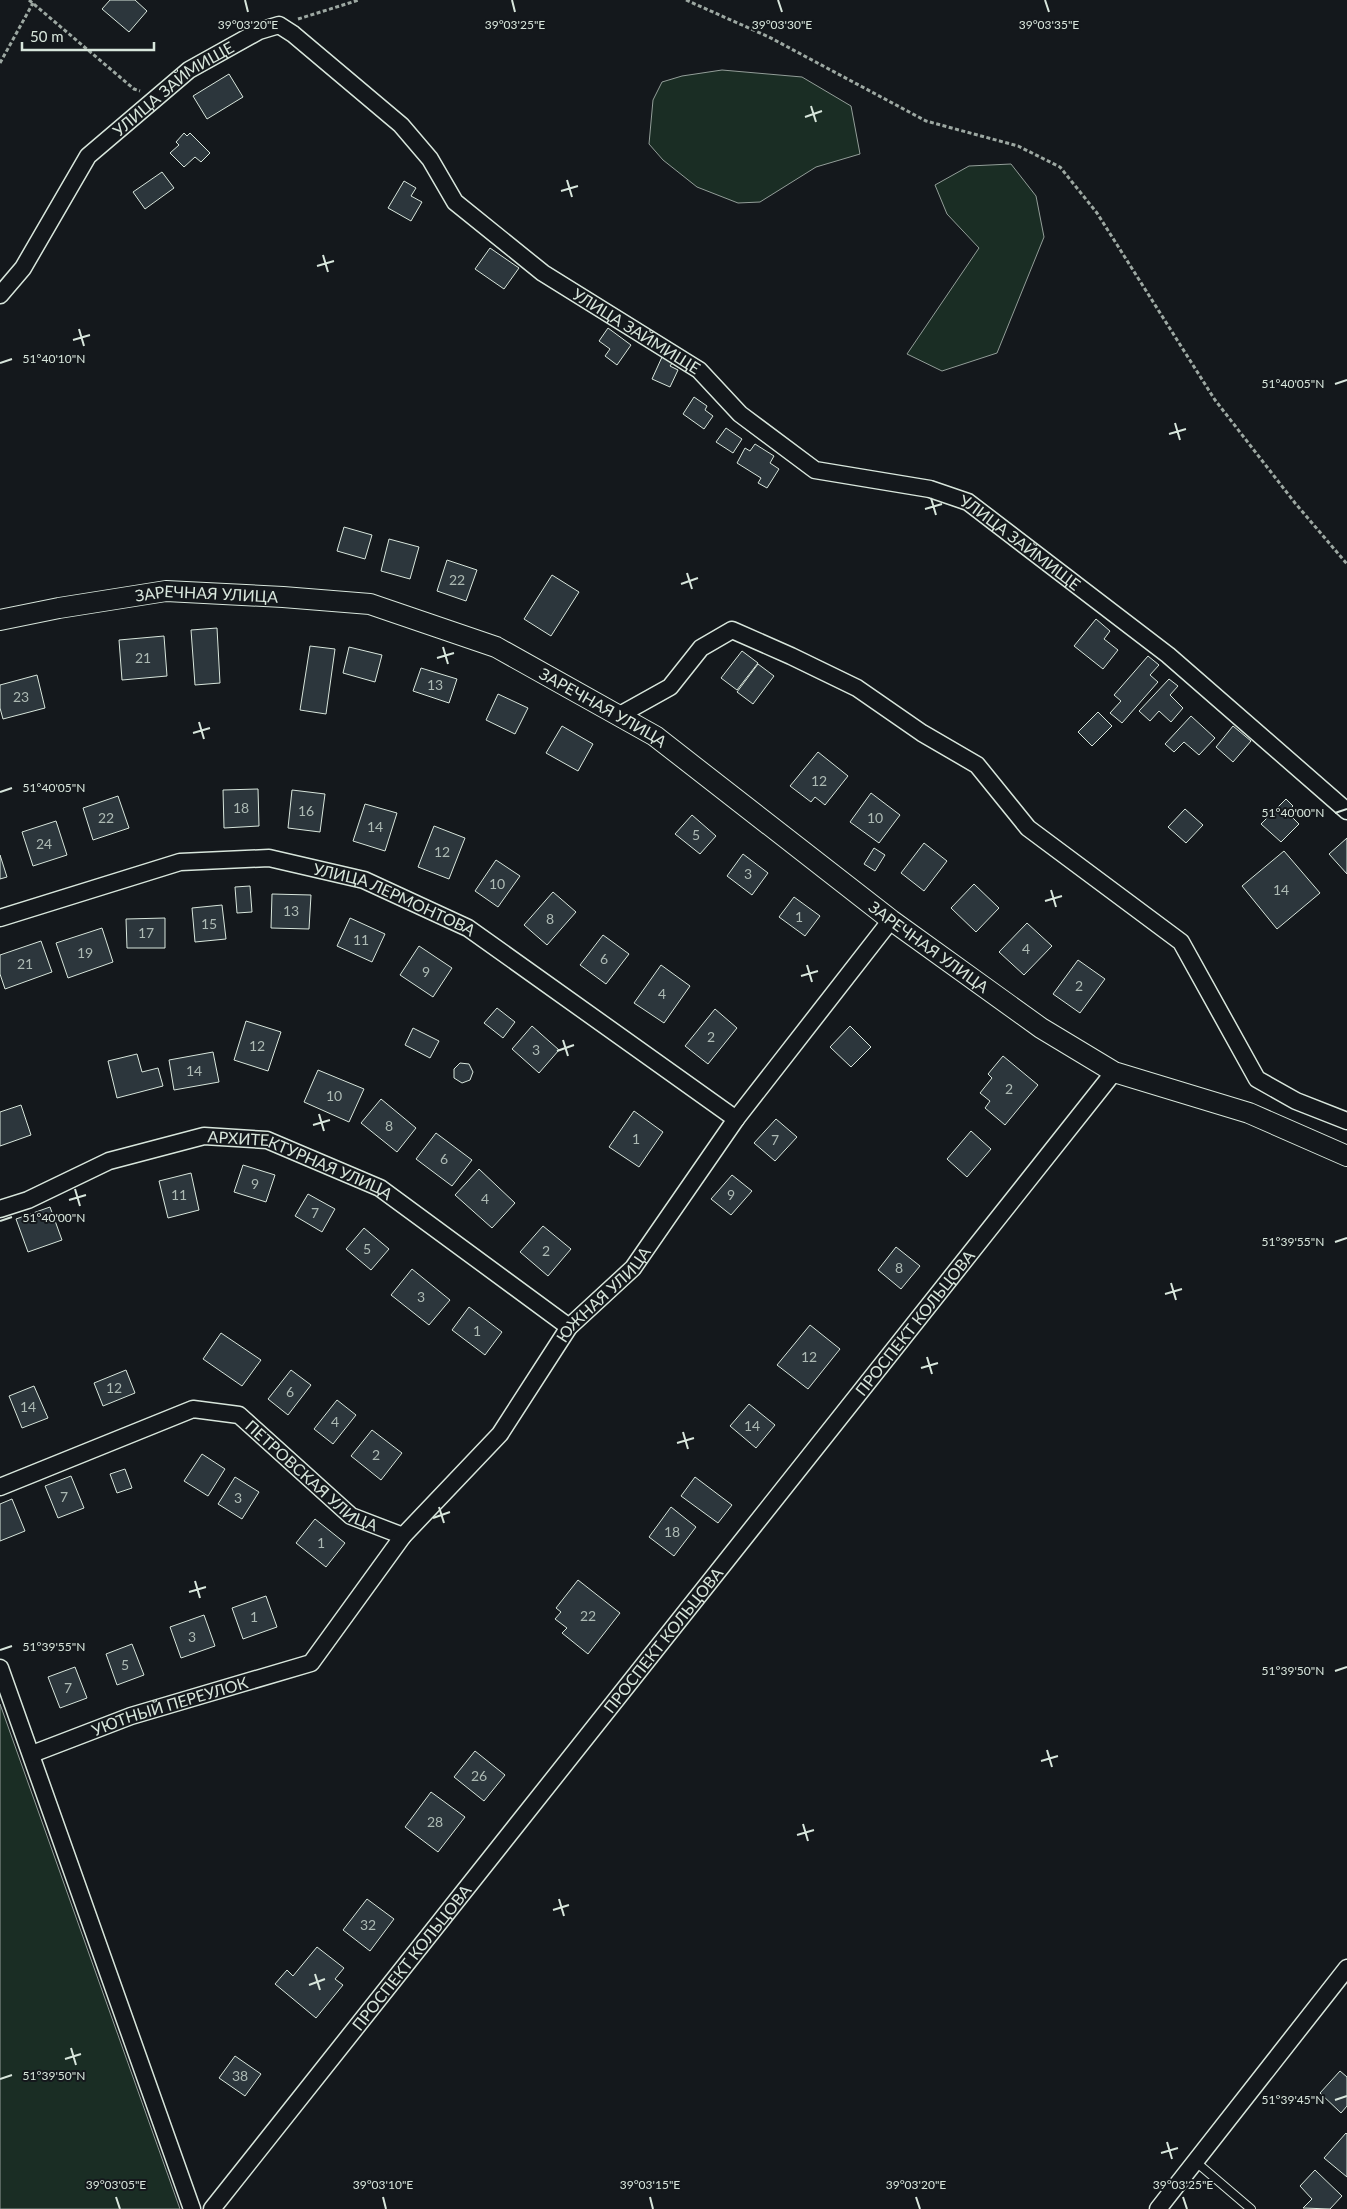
<svg xmlns="http://www.w3.org/2000/svg" width="1347" height="2209" font-family="Lato,sans-serif">
<style>
.green{fill:#1a2d24;stroke:#939e99}
.building{fill:#2c363c;stroke:#d8e6dc}
.lines{fill:none;stroke-linecap:round;stroke-linejoin:round}
.service-casing{stroke:#d8e6dc;stroke-width:10}
.minor-casing{stroke:#d8e6dc;stroke-width:19}
.tertiary-casing{stroke:#d8e6dc;stroke-width:22}
.path{stroke:#9da8a2;stroke-width:3;stroke-dasharray:4 2.5;stroke-linecap:butt}
.service{stroke:#14181c;stroke-width:8}
.minor{stroke:#14181c;stroke-width:16}
.tertiary{stroke:#14181c;stroke-width:20}
.ticks{fill:none;stroke:#d8e6dc;stroke-width:2}
.labels{text-anchor:middle;stroke-width:4;stroke-linejoin:round;paint-order:stroke}
.number-label{font-size:14px;fill:#adbab4}
.street-label{font-size:16px;fill:#d8e6dc;stroke:#14181c}
.ticks-label{font-size:12px;text-anchor:middle;fill:#d8e6dc;stroke:#14181c;stroke-width:4;stroke-linejoin:round;paint-order:stroke}
</style>
<rect width="100%" height="100%" fill="#14181c"/>
<g class="green">
<polygon points="722,70 802,77 851,106 860,154 816,167 760,202 738,203 697,187 663,160 649,144 653,100 662,82 682,76"/>
<polygon points="1011,164 1036,196 1044,237 997,353 942,371 907,354 979,248 947,214 935,185 969,166"/>
<polygon points="0,1704 180,2209 0,2209"/>
</g>
<g class="building">
<polygon points="110,0 135,0 147,11 129,32 102,9"/>
<polygon points="229,74 243,97 207,119 193,96"/>
<polygon points="184,133 187,136 190,133 210,153 201,162 195,157 184,167 170,153 179,145 176,142"/>
<polygon points="162,172 174,188 145,209 133,192"/>
<polygon points="404,181 416,188 411,196 422,202 411,221 388,208"/>
<polygon points="490,248 519,268 504,289 475,269"/>
<polygon points="608,328 631,345 617,365 605,356 610,349 599,341"/>
<polygon points="662,357 673,362 670,366 678,370 670,387 652,379"/>
<polygon points="694,397 707,406 705,410 713,416 704,429 683,414"/>
<polygon points="726,428 742,439 733,453 716,442"/>
<polygon points="755,444 774,456 770,463 779,469 767,488 758,483 761,478 737,463 745,448 750,451"/>
<polygon points="344,527 372,535 365,559 337,551"/>
<polygon points="389,539 419,547 410,579 381,571"/>
<polygon points="447,560 477,570 466,601 437,591"/>
<polygon points="552,575 579,592 551,636 524,619"/>
<polygon points="1096,619 1110,631 1104,639 1118,650 1103,669 1074,646"/>
<polygon points="217,628 220,683 195,685 191,630"/>
<polygon points="164,636 167,676 122,680 119,640"/>
<polygon points="310,646 335,649 326,714 300,710"/>
<polygon points="349,647 382,655 375,682 343,673"/>
<polygon points="742,651 758,663 737,690 721,678"/>
<polygon points="1148,656 1159,665 1150,675 1158,682 1122,723 1110,713 1121,701 1114,695"/>
<polygon points="758,664 774,676 753,704 737,692"/>
<polygon points="421,668 457,679 449,703 413,691"/>
<polygon points="37,675 45,708 3,719 0,708 0,685"/>
<polygon points="1169,679 1178,686 1170,695 1183,708 1171,722 1159,711 1150,721 1139,711"/>
<polygon points="498,694 528,708 515,734 486,720"/>
<polygon points="1098,712 1112,726 1092,746 1078,732"/>
<polygon points="1191,716 1215,738 1199,755 1184,742 1174,752 1165,744"/>
<polygon points="562,726 593,744 578,771 546,753"/>
<polygon points="1233,726 1251,741 1233,762 1216,747"/>
<polygon points="818,752 848,776 825,805 815,797 811,802 790,786"/>
<polygon points="258,789 259,826 224,828 223,790"/>
<polygon points="292,790 325,794 320,832 288,828"/>
<polygon points="871,793 900,815 879,843 850,822"/>
<polygon points="118,796 129,828 93,840 83,808"/>
<polygon points="1286,799 1293,806 1287,812 1299,824 1281,842 1261,824"/>
<polygon points="365,804 397,813 385,851 353,841"/>
<polygon points="1185,809 1203,825 1186,843 1168,827"/>
<polygon points="692,815 716,836 700,854 675,834"/>
<polygon points="56,821 67,855 33,866 22,832"/>
<polygon points="434,826 465,838 449,879 418,867"/>
<polygon points="1347,838 1347,874 1329,854"/>
<polygon points="924,843 947,861 924,891 901,873"/>
<polygon points="874,848 885,855 875,871 864,864"/>
<polygon points="1284,851 1320,893 1277,929 1242,886"/>
<polygon points="743,854 768,873 752,895 727,876"/>
<polygon points="0,855 7,877 0,879"/>
<polygon points="496,860 520,876 498,907 475,891"/>
<polygon points="974,884 999,908 976,932 951,908"/>
<polygon points="250,886 252,912 237,913 235,887"/>
<polygon points="553,892 576,912 547,945 524,925"/>
<polygon points="272,894 311,895 309,929 271,928"/>
<polygon points="794,897 820,916 805,936 779,917"/>
<polygon points="222,905 226,939 195,942 192,908"/>
<polygon points="165,918 165,948 127,948 126,919"/>
<polygon points="350,918 385,934 372,962 337,946"/>
<polygon points="1027,923 1052,946 1024,975 999,952"/>
<polygon points="102,928 113,962 68,978 56,943"/>
<polygon points="603,935 629,954 606,984 580,965"/>
<polygon points="41,941 52,972 5,989 0,974 0,955"/>
<polygon points="419,946 452,968 433,997 400,975"/>
<polygon points="1078,960 1105,979 1080,1013 1053,994"/>
<polygon points="661,965 690,986 664,1023 634,1003"/>
<polygon points="497,1008 515,1022 503,1038 484,1023"/>
<polygon points="715,1009 737,1028 708,1064 685,1046"/>
<polygon points="246,1021 281,1032 268,1071 234,1060"/>
<polygon points="532,1026 559,1050 539,1073 512,1049"/>
<polygon points="850,1026 871,1047 851,1067 830,1047"/>
<polygon points="413,1028 439,1041 430,1058 405,1045"/>
<polygon points="213,1052 219,1082 174,1090 169,1060"/>
<polygon points="137,1054 142,1072 158,1068 163,1086 117,1098 108,1061"/>
<polygon points="1003,1056 1038,1085 1005,1125 985,1108 990,1101 980,1093 992,1078 988,1074"/>
<polygon points="460,1063 469,1064 473,1072 470,1080 462,1083 454,1078 454,1069"/>
<polygon points="318,1070 364,1089 349,1122 304,1102"/>
<polygon points="381,1099 416,1128 397,1152 361,1123"/>
<polygon points="21,1105 31,1135 0,1146 0,1112"/>
<polygon points="634,1111 663,1132 639,1167 609,1147"/>
<polygon points="776,1119 797,1137 775,1161 754,1143"/>
<polygon points="971,1131 991,1149 967,1177 947,1159"/>
<polygon points="436,1133 472,1160 452,1186 416,1159"/>
<polygon points="243,1165 275,1175 266,1202 234,1192"/>
<polygon points="479,1169 515,1203 492,1228 455,1195"/>
<polygon points="191,1173 199,1210 168,1218 159,1181"/>
<polygon points="732,1175 752,1191 731,1215 711,1199"/>
<polygon points="308,1194 335,1209 322,1232 295,1216"/>
<polygon points="50,1207 62,1240 28,1252 16,1219"/>
<polygon points="543,1226 571,1249 548,1276 520,1252"/>
<polygon points="364,1228 389,1249 371,1270 346,1249"/>
<polygon points="896,1247 920,1266 901,1289 878,1270"/>
<polygon points="412,1269 450,1300 429,1325 391,1295"/>
<polygon points="469,1307 502,1332 485,1355 452,1330"/>
<polygon points="810,1325 840,1349 808,1389 777,1365"/>
<polygon points="221,1333 261,1360 242,1386 203,1359"/>
<polygon points="126,1370 135,1393 103,1406 94,1383"/>
<polygon points="291,1370 311,1385 288,1415 268,1399"/>
<polygon points="34,1386 48,1418 22,1428 9,1396"/>
<polygon points="337,1400 356,1415 333,1444 314,1429"/>
<polygon points="749,1404 775,1425 756,1448 730,1426"/>
<polygon points="372,1430 402,1453 381,1480 351,1456"/>
<polygon points="202,1454 225,1469 208,1496 184,1481"/>
<polygon points="125,1469 132,1488 117,1493 110,1474"/>
<polygon points="71,1476 84,1508 58,1518 45,1486"/>
<polygon points="235,1477 259,1492 242,1519 218,1504"/>
<polygon points="695,1477 732,1505 718,1523 681,1496"/>
<polygon points="12,1499 25,1531 0,1541 0,1504"/>
<polygon points="671,1507 696,1527 674,1556 649,1537"/>
<polygon points="315,1519 345,1543 326,1567 296,1543"/>
<polygon points="578,1580 620,1613 588,1654 562,1633 567,1628 555,1619 561,1612 556,1608"/>
<polygon points="266,1596 277,1627 243,1639 232,1608"/>
<polygon points="204,1615 215,1646 181,1658 170,1627"/>
<polygon points="132,1644 144,1675 117,1685 106,1654"/>
<polygon points="75,1667 87,1698 60,1708 48,1677"/>
<polygon points="475,1751 505,1775 484,1801 454,1777"/>
<polygon points="431,1792 465,1817 438,1852 405,1827"/>
<polygon points="367,1899 394,1919 370,1951 343,1930"/>
<polygon points="317,1947 344,1968 335,1979 343,1985 316,2018 275,1984 287,1970 293,1976"/>
<polygon points="235,2056 261,2074 245,2096 219,2078"/>
<polygon points="1340,2071 1347,2077 1347,2106 1341,2113 1320,2093"/>
<polygon points="1346,2133 1347,2134 1347,2177 1324,2158"/>
<polygon points="1315,2170 1342,2196 1330,2209 1303,2208 1312,2199 1300,2186"/>
</g>
<g class="lines">
<defs>
<polyline id="service" points="1196,2162 1251,2209"/>
<g id="minor">
<path id="s1" d="M 0,295 L 23,268 L 88,156 L 189,70 L 259,31 L 279,25 L 293,34 L 401,125 L 430,159 L 455,202 L 543,273 L 699,370 L 740,414 L 815,470 L 930,489 L 968,502 L 1168,655 L 1347,811"/>
<polyline points="618,716 670,687 701,648 732,630 791,656 857,688 922,733 977,765 1028,828 1181,942 1257,1079 1296,1101 1347,1121"/>
<path id="s2" d="M 0,918 L 180,862 L 269,858 L 364,880 L 468,928 L 736,1119"/>
<path id="s3" d="M 0,1209 L 28,1200 L 109,1161 L 204,1136 L 267,1140 L 380,1188 L 569,1327"/>
<path id="s4" d="M 0,1487 L 193,1409 L 239,1415 L 351,1516 L 403,1536"/>
<polyline points="0,1668 192,2209"/>
<path id="s5" d="M 32,1754 L 131,1716 L 311,1663 L 403,1536 L 500,1434 L 569,1327 L 633,1268 L 736,1119 L 891,920"/>
<path id="s6" d="M 212,2209 L 1114,1072"/>
<polyline points="1158,2209 1347,1968"/>
</g>
<g id="tertiary">
<path id="s7" d="M 0,620 L 59,608 L 166,591 L 283,597 L 370,604 L 496,647 L 655,736 L 891,920 L 1041,1028 L 1114,1072 L 1249,1113 L 1347,1156"/>
</g>
</defs>
<use href="#service" class="service-casing"/>
<use href="#minor" class="minor-casing"/>
<use href="#tertiary" class="tertiary-casing"/>
<g class="path">
<polyline points="29,0 134,89 140,91"/>
<polyline points="686,0 769,37 926,121 1018,146 1060,167 1097,213 1215,400 1295,503 1347,564"/>
<polyline points="298,19 359,0"/>
<polyline points="0,63 33,3"/>
</g>
<use href="#service" class="service"/>
<use href="#minor" class="minor"/>
<use href="#tertiary" class="tertiary"/>
</g>
<path class="ticks" d="M 245,0 L 248,12M 512,0 L 515,12M 778,0 L 782,12M 1045,0 L 1049,12M 811,106 L 816,122M 805,117 L 822,111M 567,180 L 572,197M 561,191 L 578,186M 323,255 L 328,272M 317,266 L 334,261M 79,329 L 84,346M 73,340 L 90,335M 0,363 L 12,359M 1335,384 L 1347,380M 1175,423 L 1180,440M 1169,434 L 1186,429M 931,498 L 936,515M 925,509 L 942,504M 687,573 L 692,589M 681,584 L 698,578M 443,647 L 448,664M 437,658 L 454,653M 199,722 L 204,739M 193,733 L 210,728M 0,792 L 12,788M 1335,813 L 1347,809M 1051,890 L 1056,907M 1045,901 L 1062,896M 807,965 L 812,982M 801,976 L 818,971M 563,1040 L 568,1056M 557,1051 L 574,1045M 319,1114 L 324,1131M 313,1125 L 330,1120M 75,1189 L 80,1206M 69,1200 L 86,1195M 0,1221 L 12,1217M 1335,1242 L 1347,1238M 1171,1283 L 1176,1300M 1165,1294 L 1182,1289M 927,1357 L 932,1374M 921,1368 L 938,1363M 683,1432 L 688,1449M 677,1443 L 694,1438M 439,1507 L 444,1523M 433,1518 L 450,1512M 195,1581 L 200,1598M 189,1592 L 206,1587M 0,1650 L 12,1646M 1335,1671 L 1347,1667M 1047,1750 L 1052,1767M 1041,1761 L 1058,1756M 803,1824 L 808,1841M 797,1835 L 814,1830M 559,1899 L 564,1916M 553,1910 L 569,1905M 315,1974 L 320,1990M 309,1985 L 325,1979M 71,2048 L 76,2065M 65,2059 L 81,2054M 0,2079 L 12,2075M 1335,2100 L 1347,2096M 1167,2142 L 1172,2159M 1161,2153 L 1178,2148M 116,2197 L 120,2209M 383,2197 L 386,2209M 650,2197 L 653,2209M 916,2197 L 920,2209M 1183,2197 L 1187,2209"/>
<g class="labels">
<g class="number-label">
<text x="457" y="585">22</text>
<text x="143" y="663">21</text>
<text x="435" y="690">13</text>
<text x="21" y="702">23</text>
<text x="819" y="786">12</text>
<text x="241" y="813">18</text>
<text x="306" y="816">16</text>
<text x="106" y="823">22</text>
<text x="875" y="823">10</text>
<text x="375" y="832">14</text>
<text x="696" y="840">5</text>
<text x="44" y="849">24</text>
<text x="442" y="857">12</text>
<text x="748" y="879">3</text>
<text x="497" y="889">10</text>
<text x="1281" y="895">14</text>
<text x="291" y="916">13</text>
<text x="799" y="922">1</text>
<text x="550" y="924">8</text>
<text x="209" y="929">15</text>
<text x="146" y="938">17</text>
<text x="361" y="945">11</text>
<text x="1026" y="954">4</text>
<text x="85" y="958">19</text>
<text x="604" y="964">6</text>
<text x="25" y="969">21</text>
<text x="426" y="977">9</text>
<text x="1079" y="991">2</text>
<text x="662" y="999">4</text>
<text x="711" y="1042">2</text>
<text x="257" y="1051">12</text>
<text x="536" y="1055">3</text>
<text x="194" y="1076">14</text>
<text x="1009" y="1094">2</text>
<text x="334" y="1101">10</text>
<text x="389" y="1131">8</text>
<text x="636" y="1144">1</text>
<text x="775" y="1145">7</text>
<text x="444" y="1164">6</text>
<text x="255" y="1189">9</text>
<text x="179" y="1200">11</text>
<text x="731" y="1200">9</text>
<text x="485" y="1204">4</text>
<text x="315" y="1218">7</text>
<text x="367" y="1254">5</text>
<text x="546" y="1256">2</text>
<text x="899" y="1273">8</text>
<text x="421" y="1302">3</text>
<text x="477" y="1336">1</text>
<text x="809" y="1362">12</text>
<text x="114" y="1393">12</text>
<text x="290" y="1397">6</text>
<text x="28" y="1412">14</text>
<text x="335" y="1427">4</text>
<text x="752" y="1431">14</text>
<text x="376" y="1460">2</text>
<text x="64" y="1502">7</text>
<text x="238" y="1503">3</text>
<text x="672" y="1537">18</text>
<text x="321" y="1548">1</text>
<text x="588" y="1621">22</text>
<text x="254" y="1622">1</text>
<text x="192" y="1642">3</text>
<text x="125" y="1670">5</text>
<text x="68" y="1693">7</text>
<text x="479" y="1781">26</text>
<text x="435" y="1827">28</text>
<text x="368" y="1930">32</text>
<text x="240" y="2081">38</text>
</g>
<g class="street-label">
<text dy="6" stroke="none"><textPath href="#s1" startOffset="274">УЛИЦА ЗАЙМИЩЕ</textPath></text>
<text dy="6" stroke="none"><textPath href="#s1" startOffset="874">УЛИЦА ЗАЙМИЩЕ</textPath></text>
<text dy="6" stroke="none"><textPath href="#s1" startOffset="1324">УЛИЦА ЗАЙМИЩЕ</textPath></text>
<text dy="6" stroke="none"><textPath href="#s7" startOffset="209">ЗАРЕЧНАЯ УЛИЦА</textPath></text>
<text dy="6" stroke="none"><textPath href="#s7" startOffset="629">ЗАРЕЧНАЯ УЛИЦА</textPath></text>
<text dy="6" stroke="none"><textPath href="#s2" startOffset="410">УЛИЦА ЛЕРМОНТОВА</textPath></text>
<text dy="6" stroke="none"><textPath href="#s7" startOffset="1034">ЗАРЕЧНАЯ УЛИЦА</textPath></text>
<text dy="6" stroke="none"><textPath href="#s3" startOffset="319">АРХИТЕКТУРНАЯ УЛИЦА</textPath></text>
<text dy="6" stroke="none"><textPath href="#s5" startOffset="766">ЮЖНАЯ УЛИЦА</textPath></text>
<text dy="6" stroke="none"><textPath href="#s6" startOffset="1131">ПРОСПЕКТ КОЛЬЦОВА</textPath></text>
<text dy="6" stroke="none"><textPath href="#s4" startOffset="350">ПЕТРОВСКАЯ УЛИЦА</textPath></text>
<text dy="6" stroke="none"><textPath href="#s6" startOffset="726">ПРОСПЕКТ КОЛЬЦОВА</textPath></text>
<text dy="6" stroke="none"><textPath href="#s5" startOffset="146">УЮТНЫЙ ПЕРЕУЛОК</textPath></text>
<text dy="6" stroke="none"><textPath href="#s6" startOffset="321">ПРОСПЕКТ КОЛЬЦОВА</textPath></text>
</g>
</g>
<g class="ticks-label">
<text x="248" y="29">39°03'20"E</text>
<text x="515" y="29">39°03'25"E</text>
<text x="782" y="29">39°03'30"E</text>
<text x="1049" y="29">39°03'35"E</text>
<text x="54" y="363">51°40'10"N</text>
<text x="1293" y="388">51°40'05"N</text>
<text x="54" y="792">51°40'05"N</text>
<text x="1293" y="817">51°40'00"N</text>
<text x="54" y="1222">51°40'00"N</text>
<text x="1293" y="1246">51°39'55"N</text>
<text x="54" y="1651">51°39'55"N</text>
<text x="1293" y="1675">51°39'50"N</text>
<text x="54" y="2080">51°39'50"N</text>
<text x="1293" y="2104">51°39'45"N</text>
<text x="116" y="2189">39°03'05"E</text>
<text x="383" y="2189">39°03'10"E</text>
<text x="650" y="2189">39°03'15"E</text>
<text x="916" y="2189">39°03'20"E</text>
<text x="1183" y="2189">39°03'25"E</text>
</g>
<path d="M22 42v8h132v-8" fill="none" stroke="#d8e6dc" stroke-width="2.5"/>
<text x="30" y="42" font-size="15" fill="#d8e6dc" stroke="#14181c" stroke-width="4" paint-order="stroke">50 m</text>
</svg>
